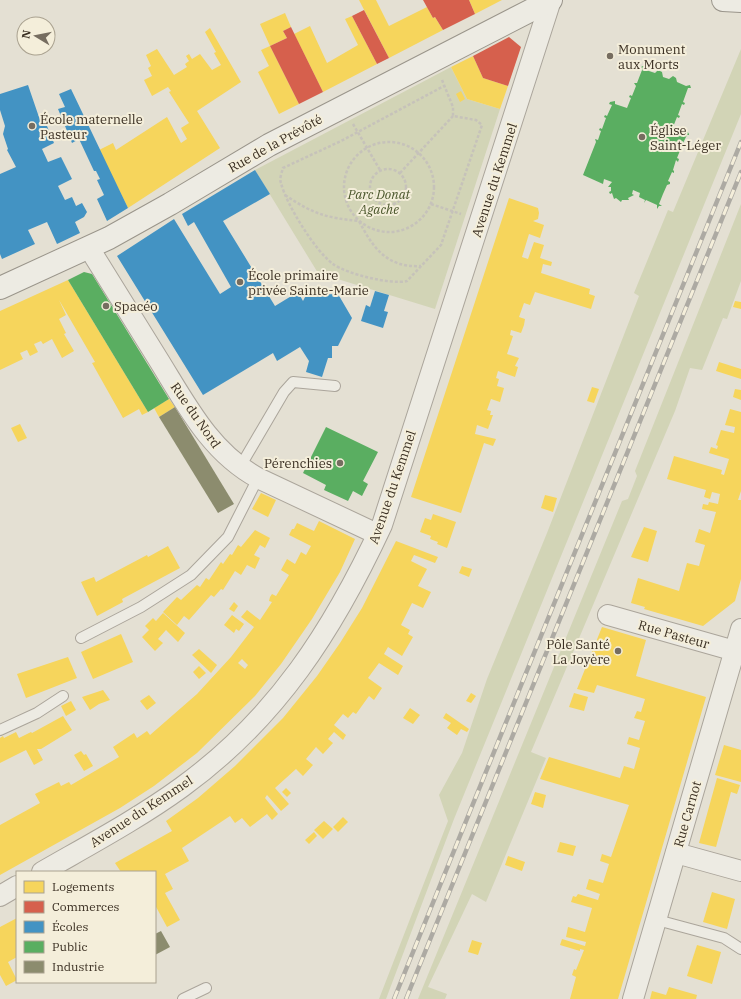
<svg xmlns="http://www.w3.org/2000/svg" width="741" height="999" font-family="'IBM Plex Serif',serif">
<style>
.green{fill:#d2d4b6}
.homes{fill:#f6d55c;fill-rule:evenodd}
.shops{fill:#d6604d}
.schools{fill:#4393c3}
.public{fill:#5aae61}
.industry{fill:#8c8c6e}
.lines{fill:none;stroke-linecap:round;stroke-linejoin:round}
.lane-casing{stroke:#aba59b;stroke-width:12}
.street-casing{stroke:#aba59b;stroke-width:22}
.secondary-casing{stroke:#9a958b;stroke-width:24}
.path{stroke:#c6c2ba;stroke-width:2.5;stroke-dasharray:3 2;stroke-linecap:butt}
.lane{stroke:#edebe3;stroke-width:10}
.street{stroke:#edebe3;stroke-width:20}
.secondary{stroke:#edebe3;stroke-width:22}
.rail-casing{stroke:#adaaa3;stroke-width:4.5}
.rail{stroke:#f4eeda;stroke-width:3;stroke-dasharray:9;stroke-linecap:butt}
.poi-dot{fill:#766d60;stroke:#f4eeda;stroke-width:1.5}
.labels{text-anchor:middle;stroke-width:4;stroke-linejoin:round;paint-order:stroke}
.poi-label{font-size:13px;fill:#3a2f22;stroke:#f4eeda;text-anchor:start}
.street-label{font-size:13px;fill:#3a2f22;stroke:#f4eeda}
.park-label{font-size:13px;font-style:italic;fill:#49552a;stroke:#f4eeda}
</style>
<rect width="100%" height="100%" fill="#e4e0d3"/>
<g class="green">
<polygon points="741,49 741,114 454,819 386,999 379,999 448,821 439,795 462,753 487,679 547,533 639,296 634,293 668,210 673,212"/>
<polygon points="451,67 467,99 500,109 435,309 318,273 255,170"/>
<polygon points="741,204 741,281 727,319 723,318 702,370 690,368 675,411 531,752 546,758 486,902 472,894 428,987 447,994 445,999 418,999 622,501 628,499 637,476 635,471"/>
</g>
<g class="homes">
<polygon points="359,0 376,0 389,26 427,7 433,18 435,17 443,30 389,58"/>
<polygon points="469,0 502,0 475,14"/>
<polygon points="285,13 291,27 283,31 287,38 270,46 260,24"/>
<polygon points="352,16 377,64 323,92 294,34 310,26 327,63 358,45 345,19"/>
<polygon points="210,28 241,82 197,111 220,148 128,208 99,150 113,143 116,150 167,117 181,143 187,139 181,128 189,123 169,92 171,91 168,87 152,96 144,80 152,76 148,68 151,66 146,55 157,49 174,75 187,67 185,64 189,61 186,56 189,54 192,59 200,54 212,70 221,65 214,53 216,52 205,32"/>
<polygon points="270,46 299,104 279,114 258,72 269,66 261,50"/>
<polygon points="473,56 483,78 508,86 500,109 467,99 451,67"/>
<polygon points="461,91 465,99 460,102 456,94"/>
<polygon points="509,198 538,208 539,213 538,219 533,221 544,225 540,238 529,234 522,257 528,259 534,242 544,245 540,258 552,262 551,266 543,264 541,273 590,289 589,294 595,296 591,309 535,292 530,305 524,303 519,317 525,319 524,325 521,333 511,330 510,335 513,336 507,354 519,358 515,366 518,367 515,377 498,371 496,378 499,379 497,386 504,388 500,402 491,399 487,410 491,411 490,415 493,415 488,429 477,425 475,434 496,439 493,446 484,443 461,513 411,497"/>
<polygon points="68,280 148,412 142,415 139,409 123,418 92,363 95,362 59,300 66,315 59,319 66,333 64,334 74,351 62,358 52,339 43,344 41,341 34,344 38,352 30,356 27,350 20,353 23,359 0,370 0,311"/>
<polygon points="735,301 741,302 741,309 733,307"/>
<polygon points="719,362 741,369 741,379 716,371"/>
<polygon points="592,387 599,389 594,403 587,401"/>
<polygon points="735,389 741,390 741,400 733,397"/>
<polygon points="169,399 175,407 159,417 154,408"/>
<polygon points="730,409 741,412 741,491 738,500 741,500 741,579 735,601 703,626 644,609 645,607 631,603 638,578 679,591 687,563 699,566 705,545 695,542 699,529 710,533 716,512 702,509 703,504 708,505 709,502 718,504 720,494 712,492 710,499 704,497 706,490 667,479 674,456 722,470 721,474 724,475 729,459 709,453 711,447 717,449 718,446 716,445 721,430 734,433 735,427 725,425"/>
<polygon points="20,424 27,438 18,442 11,428"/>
<polygon points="261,493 276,500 268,517 252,509"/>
<polygon points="545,495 557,498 553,512 541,508"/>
<polygon points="433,514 456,522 447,548 437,544 438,542 430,539 431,536 420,532 425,518 431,520"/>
<path d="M 319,521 L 355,539 L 340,572 L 312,619 L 281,664 L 255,696 L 197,753 L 154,786 L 120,808 L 0,875 L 0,825 L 40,803 L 35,794 L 59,782 L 61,786 L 69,782 L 71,785 L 119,757 L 113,747 L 134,733 L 137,738 L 147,731 L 150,735 L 197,694 L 231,657 L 254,627 L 241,617 L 247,610 L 260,620 L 272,602 L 269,601 L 270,597 L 272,594 L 276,596 L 289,575 L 281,570 L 287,559 L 295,564 L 301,552 L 306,555 L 311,546 L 289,535 L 292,529 L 294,529 L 297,523 L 314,531 ZM 242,659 L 248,665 L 245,669 L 238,663 Z"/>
<polygon points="644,527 657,531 648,562 631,557"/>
<polygon points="255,530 270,538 265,548 260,545 254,555 260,558 255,569 247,565 241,575 235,571 223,590 221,589 214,597 211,595 189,620 184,616 177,625 163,612 177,597 181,600 197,585 200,587 206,578 209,580 221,562 223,564 230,554 232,555 238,545 241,547"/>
<polygon points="396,541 438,557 435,563 414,555 411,561 427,569 418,586 431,592 423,608 412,603 401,625 410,630 408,634 413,637 402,656 388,647 384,654 403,666 398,675 379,663 368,678 382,688 374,700 369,696 356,714 353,712 348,718 343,714 334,725 346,735 343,740 334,732 328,739 333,743 323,754 316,747 306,759 313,765 303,776 296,769 275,788 289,804 281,811 267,795 265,798 278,814 272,820 267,814 250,827 242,818 235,823 230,816 182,848 189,861 165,874 173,889 165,893 180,920 167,927 155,905 155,872 121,872 115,863 172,831 166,821 198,798 235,766 283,718 317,676 340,643 362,608"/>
<polygon points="168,546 180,568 122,599 123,602 97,616 81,582 94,577 96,582 147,555 148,557"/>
<polygon points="462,566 472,569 469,577 459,573"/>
<polygon points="234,602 238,606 234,612 229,609"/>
<polygon points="163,613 185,633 178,642 166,630 158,639 163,643 155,651 142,637 149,630 145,626 153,618 156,621"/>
<polygon points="232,615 244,624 239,631 236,629 234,633 224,625"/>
<polygon points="602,627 646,640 636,676 706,697 618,999 570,999 576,977 572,975 574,969 576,970 584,950 580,949 580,951 560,945 562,939 585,946 586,942 566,937 568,927 585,932 592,908 571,902 573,896 576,897 578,894 598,900 600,894 586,889 589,879 603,883 609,864 600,861 602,854 611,857 629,805 540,779 549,757 620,778 624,766 634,769 640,748 627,744 629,737 639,740 645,721 634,718 637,711 641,712 645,699 597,685 594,693 577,689"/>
<polygon points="121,634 133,662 93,679 81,652"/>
<polygon points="199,649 217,665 211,673 192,655"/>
<polygon points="68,657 77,678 26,698 17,674"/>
<polygon points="199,666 206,673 199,679 193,672"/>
<polygon points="103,690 110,700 99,704 90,710 82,697"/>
<polygon points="471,693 476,696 471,703 466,701"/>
<polygon points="574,693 588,697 584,711 569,707"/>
<polygon points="149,695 156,703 147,710 140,701"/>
<polygon points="71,701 76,710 66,716 61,706"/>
<polygon points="410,708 420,715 413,724 403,718"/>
<polygon points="446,713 469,729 467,732 461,729 457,735 447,728 451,723 443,718"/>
<polygon points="63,716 72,730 41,749 37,749 43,760 34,765 26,750 0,763 0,738 3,736 4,738 16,732 19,738 31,732 32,733"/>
<polygon points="724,745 741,750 741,782 715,775"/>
<polygon points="81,751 84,755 86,754 93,766 84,771 74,755"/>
<polygon points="717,778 740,785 737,794 731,792 716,847 699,843"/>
<polygon points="286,788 291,793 287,797 282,792"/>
<polygon points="535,792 546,795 543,808 531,804"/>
<polygon points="343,817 348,822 338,832 333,827"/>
<polygon points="324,821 333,829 323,839 314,830"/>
<polygon points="314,832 317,836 309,844 305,840"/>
<polygon points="560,842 576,846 573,856 557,852"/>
<polygon points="508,856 525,862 522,871 505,865"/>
<polygon points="712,892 735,899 727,929 703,922"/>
<polygon points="17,918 17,957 8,962 17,980 6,986 0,975 0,927"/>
<polygon points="472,940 482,943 478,955 468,952"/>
<polygon points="697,945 721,952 712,984 687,976"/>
<polygon points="669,987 697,995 696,999 650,999 652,991 666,995"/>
</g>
<g class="shops">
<polygon points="423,0 469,0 475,14 443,30 435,17 433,18"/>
<polygon points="364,10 389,58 377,64 352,16"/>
<polygon points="291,27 323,92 299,104 270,46 287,38 283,31"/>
<polygon points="509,37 521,47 508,86 483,78 473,56"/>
</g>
<g class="schools">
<polygon points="28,85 41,123 47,126 54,143 42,149 48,162 61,157 72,179 58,186 65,200 72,197 76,206 82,203 87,212 84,217 75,222 80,233 57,244 47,222 28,230 35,244 2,259 0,254 0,174 16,167 7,150 8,149 3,134 5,126 0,110 0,94"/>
<polygon points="71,89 128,208 107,221 97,199 104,195 97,180 100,179 96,171 94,171 79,139 72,143 58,109 65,107 59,94"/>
<polygon points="255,170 270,194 223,221 275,306 298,292 303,301 306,295 338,294 352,318 338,346 332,346 332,358 328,358 322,377 306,372 309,361 300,347 277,361 273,353 203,395 117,256 174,219 220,294 231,287 194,222 188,226 182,214"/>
<polygon points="375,291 389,295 384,311 388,312 383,328 361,321 366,305 370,307"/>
</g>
<g class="public">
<polygon points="643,66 646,67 646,70 655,73 658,70 662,72 663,77 669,79 673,76 676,78 677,82 686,86 690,85 691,88 688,88 683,102 685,103 684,105 682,104 678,115 680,116 679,118 677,117 673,127 685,132 686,129 689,134 689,135 687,135 682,145 684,146 683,148 681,148 677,158 679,159 678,162 676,160 673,170 674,171 674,173 672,172 668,181 670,182 670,184 667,185 663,194 659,204 662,206 659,206 657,209 657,205 646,200 644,203 645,200 639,197 640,193 633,190 632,194 634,195 628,198 629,200 622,200 621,202 616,198 614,199 612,193 610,194 609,192 611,191 611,187 608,187 612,182 604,179 603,184 583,175 596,142 595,139 598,140 601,131 599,130 600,128 602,129 606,118 604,117 605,115 607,116 612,105 609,104 610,102 615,101 615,104 627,108 631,98 629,97 630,95 632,96 636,86 634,83 637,83 642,70 641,67"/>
<polygon points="84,272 92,274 169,399 148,412 68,280"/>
<polygon points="326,427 378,452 363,481 368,484 362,496 353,491 348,501 324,490 326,485 303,473"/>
</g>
<g class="industry">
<polygon points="175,407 234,504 218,513 159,417"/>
<polygon points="161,931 170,947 155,955 155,934"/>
</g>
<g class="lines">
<defs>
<g id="lane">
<polyline points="240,467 284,392 293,382 335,386"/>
<polyline points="81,638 141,607 191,575 228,537 258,478"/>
<polyline points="0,730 37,713 63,696"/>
<polyline points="657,920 724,938 741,949"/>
<polyline points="183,999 206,988"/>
</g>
<g id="street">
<path d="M 89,248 C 112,285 135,322 158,359 C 186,404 210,452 258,478 L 377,534"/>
<polyline points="608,615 735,651 741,650"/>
<polyline points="676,853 741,871"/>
<path d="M 42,872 C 89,845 138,819 182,787 C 277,718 333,630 382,525 L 551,0"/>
<polyline points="0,896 17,886"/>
<polyline points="633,999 741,629"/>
</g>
<g id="secondary">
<polyline points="723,0 741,1"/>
<polyline points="0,288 109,238 170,204 269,145 551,0"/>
</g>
</defs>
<use href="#lane" class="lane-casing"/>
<use href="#street" class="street-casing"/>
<use href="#secondary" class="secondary-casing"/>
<g class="path">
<path d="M 442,80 L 453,107 L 453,116 L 476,120 L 482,125 L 441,245 L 407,281 C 391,285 347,274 333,264 C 316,252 286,204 281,183 C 279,179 282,172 283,168 L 341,141 L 444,86"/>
<polyline points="353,124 380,170"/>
<circle cx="389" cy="187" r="45"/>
<circle cx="388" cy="187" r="18"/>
<polyline points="400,173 453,116"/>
<path d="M 285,195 C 313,214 327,218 359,221 C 373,248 387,268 421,266"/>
<polyline points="431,204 461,214"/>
</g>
<use href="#lane" class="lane"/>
<use href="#street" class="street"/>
<use href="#secondary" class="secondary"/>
<defs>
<g id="rail">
<polyline points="394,999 741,142"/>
<polyline points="406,999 741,172"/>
</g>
</defs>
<use href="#rail" class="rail-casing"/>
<use href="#rail" class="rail"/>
</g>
<g class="poi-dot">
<circle cx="610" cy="56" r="4"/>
<circle cx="32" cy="126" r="4"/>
<circle cx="642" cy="137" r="4"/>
<circle cx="240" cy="282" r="4"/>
<circle cx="106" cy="306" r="4"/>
<circle cx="340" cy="463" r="4"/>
<circle cx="618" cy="651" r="4"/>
</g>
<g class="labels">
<g class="poi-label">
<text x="618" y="54">Monument<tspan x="618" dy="15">aux Morts</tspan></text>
<text x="40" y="124">École maternelle<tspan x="40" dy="15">Pasteur</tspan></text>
<text x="650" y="135">Église<tspan x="650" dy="15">Saint-Léger</tspan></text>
<text x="248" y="280">École primaire<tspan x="248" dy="15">privée Sainte-Marie</tspan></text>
<text x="114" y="311">Spacéo</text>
<text x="332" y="468" text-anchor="end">Pérenchies</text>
<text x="610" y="649" text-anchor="end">Pôle Santé<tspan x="610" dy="15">La Joyère</tspan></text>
</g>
<g class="street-label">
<text transform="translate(275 143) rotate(-29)" y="5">Rue de la Prévôté</text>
<text transform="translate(494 180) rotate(-72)" y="5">Avenue du Kemmel</text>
<text transform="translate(196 415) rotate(55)" y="5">Rue du Nord</text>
<text transform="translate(392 487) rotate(-71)" y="5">Avenue du Kemmel</text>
<text transform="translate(674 634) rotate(16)" y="5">Rue Pasteur</text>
<text transform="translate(141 811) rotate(-33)" y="5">Avenue du Kemmel</text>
<text transform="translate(687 814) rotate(-74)" y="5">Rue Carnot</text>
</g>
<g class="park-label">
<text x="379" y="199">Parc Donat<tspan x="379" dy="15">Agache</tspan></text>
</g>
</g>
<rect x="16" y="871" width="140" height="112" fill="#f4eeda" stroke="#aaa290"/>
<rect x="24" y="881" width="20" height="12" fill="#f6d55c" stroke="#aaa290"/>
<text x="52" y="891" font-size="12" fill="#3a2f22">Logements</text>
<rect x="24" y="901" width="20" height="12" fill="#d6604d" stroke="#aaa290"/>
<text x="52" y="911" font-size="12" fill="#3a2f22">Commerces</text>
<rect x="24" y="921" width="20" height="12" fill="#4393c3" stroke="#aaa290"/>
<text x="52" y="931" font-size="12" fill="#3a2f22">Écoles</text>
<rect x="24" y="941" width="20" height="12" fill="#5aae61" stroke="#aaa290"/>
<text x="52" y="951" font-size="12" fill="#3a2f22">Public</text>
<rect x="24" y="961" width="20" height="12" fill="#8c8c6e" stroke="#aaa290"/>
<text x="52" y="971" font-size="12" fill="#3a2f22">Industrie</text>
<g transform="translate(36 36) rotate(280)"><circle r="19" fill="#f4eeda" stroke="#aaa290"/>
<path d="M0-3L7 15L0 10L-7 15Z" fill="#766d60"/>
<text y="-6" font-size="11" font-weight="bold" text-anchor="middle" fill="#3a2f22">N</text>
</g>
</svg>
